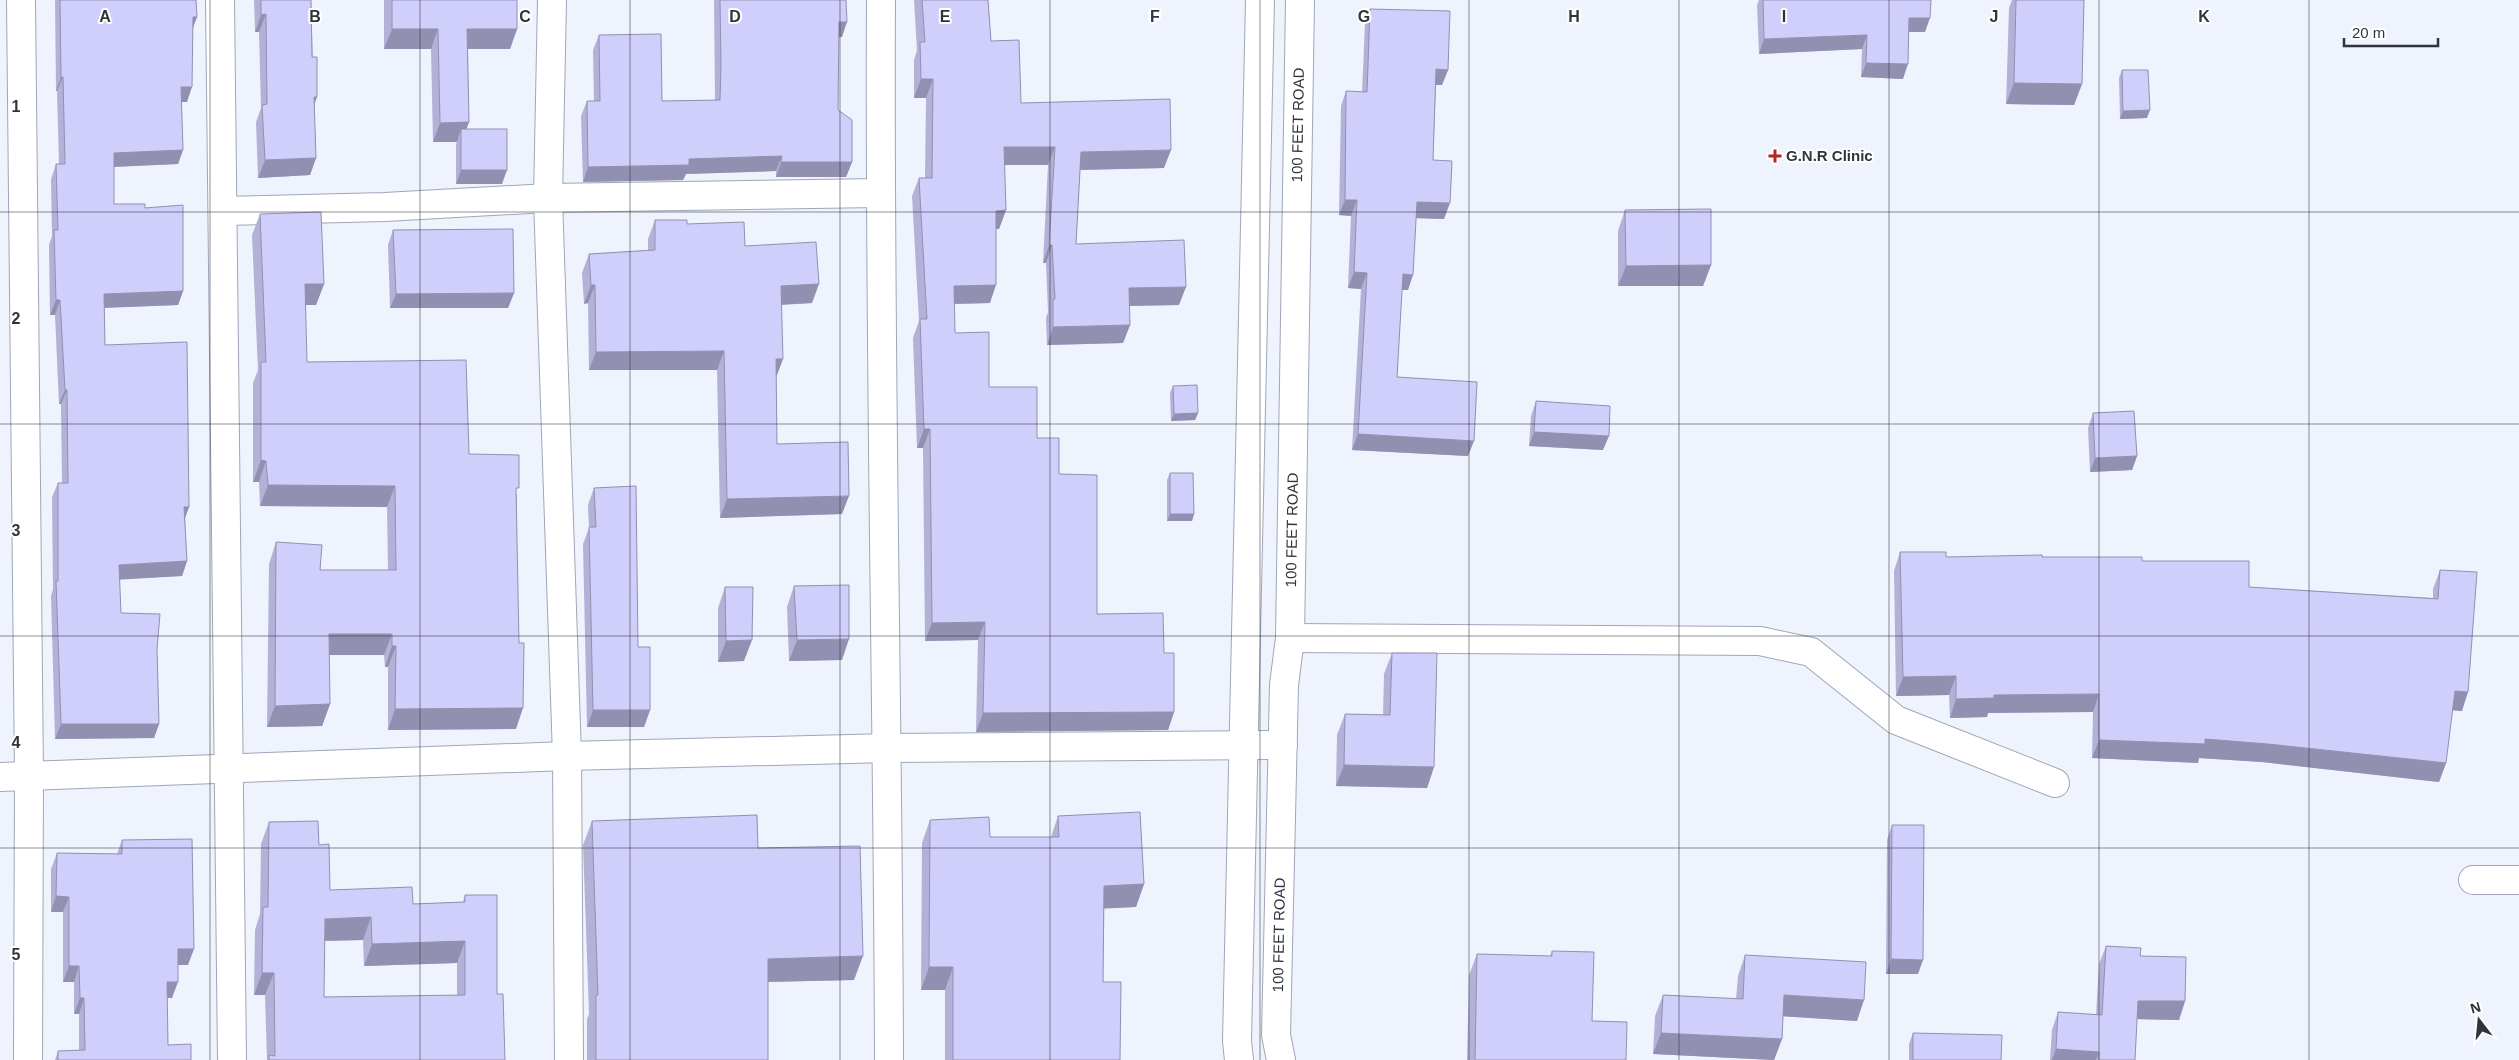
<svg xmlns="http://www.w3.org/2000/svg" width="2519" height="1060" font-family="Helvetica,sans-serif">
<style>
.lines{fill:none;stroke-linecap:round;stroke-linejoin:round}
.minor-casing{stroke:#9fa7b6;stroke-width:30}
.minor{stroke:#fff;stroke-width:28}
.wall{fill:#b3b1d8;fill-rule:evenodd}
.shaded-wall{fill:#9290b0}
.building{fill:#d0cefb;stroke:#9290b0;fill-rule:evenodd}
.grid{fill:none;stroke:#31343a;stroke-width:1;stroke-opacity:0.55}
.poi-dot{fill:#b52522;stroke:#fff;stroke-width:2}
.labels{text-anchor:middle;stroke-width:4;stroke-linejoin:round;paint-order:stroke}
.street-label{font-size:15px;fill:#31343a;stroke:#fff}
.poi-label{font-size:15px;font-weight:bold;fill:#31343a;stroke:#fff;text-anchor:start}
.grid-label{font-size:16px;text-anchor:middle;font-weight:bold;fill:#31343a;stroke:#fff;stroke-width:4;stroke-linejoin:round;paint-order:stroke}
</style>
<rect width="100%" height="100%" fill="#eef3fd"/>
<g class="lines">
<defs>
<g id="minor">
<polyline points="21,0 29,776 28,1060"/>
<polyline points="220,0 232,1060"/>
<polyline points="552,0 548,198 567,756 569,1060"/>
<path d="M 881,0 C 879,353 888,707 889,1060"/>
<polyline points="223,211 385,207 548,198 880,193"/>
<polyline points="1290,638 1760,641 1811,652 1896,720 2055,783"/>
<polyline points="0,777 567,756 889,748 1283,745"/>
<polyline points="2473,880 2519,880"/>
<polyline points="1239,1060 1237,1041 1260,0"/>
<polyline points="1281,1060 1276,1035 1284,685 1290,638 1300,0"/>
</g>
</defs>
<use href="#minor" class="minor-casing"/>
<use href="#minor" class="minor"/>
</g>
<g class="wall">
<polygon points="55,0 196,0 197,17 193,28 187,102 181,102 183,150 178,164 114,167 114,204 145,208 183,291 178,305 104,308 105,345 189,507 185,517 187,561 182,576 119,579 121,613 157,649 159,724 154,738 55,739 51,596 53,589 52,497 58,483 62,483 61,404 59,404 55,315 50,315 49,245 52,236 51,179 56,164 59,164 57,91 56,91"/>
<polygon points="254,0 311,0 316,158 310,175 258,178 256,122 261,108 259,32 255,32"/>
<polygon points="384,0 517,0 517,29 510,49 468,49 469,122 466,129 502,184 456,184 456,144 457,142 433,142 431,49 384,49"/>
<polygon points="714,0 846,0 842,37 839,37 838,110 852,162 846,177 776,177 776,171 686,174 683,180 583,182 581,116 587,101 594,101 593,50 599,35 662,101 715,100"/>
<polygon points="914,0 988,0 991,41 1021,103 1164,168 1080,170 1076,244 1179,305 1129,306 1130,325 1123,343 1047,345 1046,318 1048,312 1046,263 1043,263 1048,165 1004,165 1006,210 999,229 996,229 990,303 954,304 955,333 989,387 1037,438 1059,474 1097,614 1164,653 1174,712 1168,730 976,732 978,640 925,641 923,448 917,448 913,338 919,321 912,196 919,178 925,178 926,98 914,98 914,60 917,50"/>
<polygon points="1759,0 1931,0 1925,32 1909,32 1903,79 1861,77 1862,49 1759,54 1757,5"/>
<polygon points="2012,0 2084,0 2082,84 2074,105 2006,104 2009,8"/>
<polygon points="1370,9 1448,70 1442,85 1436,85 1433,160 1444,219 1416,218 1408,290 1402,290 1397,377 1468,456 1352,450 1361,289 1348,288 1351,216 1339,215 1341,106 1346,91 1362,92 1365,24"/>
<polygon points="2122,70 2147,118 2120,119 2119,78"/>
<polygon points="1625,210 1711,265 1703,286 1618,286 1618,231"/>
<polygon points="260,214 324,284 316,305 305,305 307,362 469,454 517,495 516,729 388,730 388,667 385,667 384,655 329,655 330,704 322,726 267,727 269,564 276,542 320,570 388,570 387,507 260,506 259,482 253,482 253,383 258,370 252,235"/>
<polygon points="655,220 687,224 745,246 812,303 781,305 776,376 777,444 842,514 720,518 717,370 589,370 588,303 584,304 582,273 589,254 648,250 648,239"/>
<polygon points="393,230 514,293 508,308 390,308 388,245"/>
<polygon points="1173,386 1198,413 1195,420 1171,421 1170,393"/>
<polygon points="1536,401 1603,450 1529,446 1531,416"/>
<polygon points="2093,413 2137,456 2132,470 2090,472 2088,428"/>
<polygon points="1170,473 1194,514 1192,521 1167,521 1167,480"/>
<polygon points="594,488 638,647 650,710 644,727 587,727 583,544 589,528 588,505"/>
<polygon points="1900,552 1946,557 2142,561 2249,587 2433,598 2433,589 2440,570 2462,711 2452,710 2446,763 2439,782 2262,762 2199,758 2198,763 2092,758 2093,712 1988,713 1987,717 1950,718 1949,695 1896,696 1894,571"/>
<polygon points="794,586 842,660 789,661 787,607"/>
<polygon points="725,587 744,661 718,662 718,608"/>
<polygon points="1392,653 1434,767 1427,788 1336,786 1337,735 1345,714 1383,715 1384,674"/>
<polygon points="1058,816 1144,884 1136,907 1104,908 1103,982 1120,1060 945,1060 945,990 921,990 922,843 930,820 990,837 1051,837"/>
<polygon points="592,821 758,848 854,980 768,982 768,1060 587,1060 587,1019 589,1014 583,845"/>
<path d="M 269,822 L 319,845 L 330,890 L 413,904 L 463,902 L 465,895 L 497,994 L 505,1060 L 267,1060 L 265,995 L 254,995 L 255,930 L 260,914 L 261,844 ZM 363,940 L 364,966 L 457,963 L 457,995 L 324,997 L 324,941 Z"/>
<polygon points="1892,825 1918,974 1886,974 1887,840"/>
<polygon points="122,840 188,965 178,965 172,998 167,998 168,1045 191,1060 55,1060 58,1051 79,1050 79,1014 74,1014 74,982 63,982 63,912 51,912 51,869 57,853 117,854"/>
<polygon points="2106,946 2140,956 2185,1001 2179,1020 2137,1019 2135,1060 2050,1060 2052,1030 2058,1012 2096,1015 2099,964"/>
<polygon points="1552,951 1592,1021 1626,1060 1467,1060 1469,975 1477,954 1550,956"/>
<polygon points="1745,955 1857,1021 1783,1016 1782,1039 1774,1060 1653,1054 1655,1016 1663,995 1736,999 1738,976"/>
<polygon points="1913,1033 2001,1060 1909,1060 1909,1044"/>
</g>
<g class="shaded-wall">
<polygon points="266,14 259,32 255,32 261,15"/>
<polygon points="193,17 197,17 191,32"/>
<polygon points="1909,18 1930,18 1925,32 1904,32"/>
<polygon points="839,22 847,22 842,37 833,37"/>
<polygon points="392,29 438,29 431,49 384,49"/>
<polygon points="467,29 517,29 510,49 460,49"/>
<polygon points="1867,35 1862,49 1759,54 1764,39"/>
<polygon points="1866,63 1908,64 1903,79 1861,77"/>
<polygon points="1436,69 1448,70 1442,85 1431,85"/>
<polygon points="61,77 63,77 57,91 56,91"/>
<polygon points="921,79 933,79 926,98 914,98"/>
<polygon points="2014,83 2082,84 2074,105 2006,104"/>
<polygon points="181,87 192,87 187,102 176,102"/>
<polygon points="314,97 317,97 311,114"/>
<polygon points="2150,110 2147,118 2120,119 2123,111"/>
<polygon points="469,122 462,141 461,129 457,142 433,142 440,123"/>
<polygon points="1004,147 1055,147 1048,165 997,165"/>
<polygon points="183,150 178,164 109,167 114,153"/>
<polygon points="1171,150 1164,168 1075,170 1081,152"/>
<polygon points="782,156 776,171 686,174 683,180 583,182 588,167 689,159"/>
<polygon points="316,158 310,175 258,178 265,160"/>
<polygon points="781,162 852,162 846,177 776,177"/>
<polygon points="461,170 507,170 502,184 456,184"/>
<polygon points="1345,200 1357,200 1351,216 1339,215"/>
<polygon points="1417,202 1450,203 1444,219 1411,218"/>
<polygon points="1006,210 999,229 989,229 996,211"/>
<polygon points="1049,245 1052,245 1046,263 1043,263"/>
<polygon points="1711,265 1703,286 1618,286 1626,266"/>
<polygon points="1354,272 1367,273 1361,289 1348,288"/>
<polygon points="1403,274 1413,275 1408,290 1397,290"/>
<polygon points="305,284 324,284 316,305 297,305"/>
<polygon points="819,284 812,303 774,305 781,286"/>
<polygon points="591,285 595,285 588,303 584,304"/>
<polygon points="996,285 990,303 947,304 954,286"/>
<polygon points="1186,287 1179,305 1122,306 1129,288"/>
<polygon points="183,291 178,305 98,308 104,294"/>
<polygon points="514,293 508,308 390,308 396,294"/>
<polygon points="56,300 60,300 55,315 50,315"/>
<polygon points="1130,325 1123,343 1047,345 1053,327"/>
<polygon points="724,351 717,370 589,370 596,352"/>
<polygon points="776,359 783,359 776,378"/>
<polygon points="65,390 67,390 61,404 59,404"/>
<polygon points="1198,413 1195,420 1171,421 1174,414"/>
<polygon points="924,429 930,429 923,448 917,448"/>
<polygon points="1534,432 1609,436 1603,450 1529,446"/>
<polygon points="1358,434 1474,441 1468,456 1352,450"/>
<polygon points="2137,456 2132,470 2090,472 2095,458"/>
<polygon points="261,460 266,461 259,482 253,482"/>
<polygon points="268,485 395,486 387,507 260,506"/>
<polygon points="849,496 842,514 720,518 727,499"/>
<polygon points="184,507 189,507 184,521"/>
<polygon points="1170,514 1194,514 1192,521 1167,521"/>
<polygon points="187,561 182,576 114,580 119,565"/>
<polygon points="985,622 978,640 925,641 932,623"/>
<polygon points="329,634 392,634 384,655 321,655"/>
<polygon points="849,639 842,660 789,661 797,640"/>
<polygon points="752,640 744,661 718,662 726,641"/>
<polygon points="392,646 396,646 388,667 385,667"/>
<polygon points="1956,676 1949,695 1896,696 1903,677"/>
<polygon points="2455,691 2468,692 2462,711 2448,710"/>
<polygon points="2099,694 2093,712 1988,713 1987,717 1950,718 1956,699 1994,695"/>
<polygon points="330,704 322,726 267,727 275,706"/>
<polygon points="523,708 516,729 388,730 395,709"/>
<polygon points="593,710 650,710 644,727 587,727"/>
<polygon points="1174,712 1168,730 976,732 983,713"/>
<polygon points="61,724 159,724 154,738 55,739"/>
<polygon points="2205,739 2268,744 2446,763 2439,782 2262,762 2199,758 2198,763 2092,758 2099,740"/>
<polygon points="1344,765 1434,767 1427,788 1336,786"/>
<polygon points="1144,884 1136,907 1096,909 1104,886"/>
<polygon points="56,896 69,897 63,912 51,912"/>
<polygon points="371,917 363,940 316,941 325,919"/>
<polygon points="465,941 457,963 364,966 372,944"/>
<polygon points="178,949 194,949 188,965 172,965"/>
<polygon points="863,956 854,980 759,982 768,959"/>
<polygon points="1891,959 1923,960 1918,974 1886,974"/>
<polygon points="69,966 79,966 74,982 63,982"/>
<polygon points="929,967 953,967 945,990 921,990"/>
<polygon points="262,973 274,973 265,995 254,995"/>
<polygon points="167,982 178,982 172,998 161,998"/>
<polygon points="1784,995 1864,1000 1857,1021 1777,1016"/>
<polygon points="80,998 84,998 79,1014 74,1014"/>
<polygon points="2138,1001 2185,1001 2179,1020 2131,1019"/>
<polygon points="1661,1033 1782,1039 1774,1060 1653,1054"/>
<polygon points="2056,1049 2099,1052 2096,1060 2052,1060"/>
</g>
<g class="building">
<polygon points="60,0 196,0 197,17 193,17 192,87 181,87 183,150 114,153 114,204 145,204 145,208 183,205 183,291 104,294 105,345 187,342 189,507 184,507 187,561 119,565 121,613 160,614 157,649 159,724 61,724 56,581 58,581 58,483 68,483 67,390 65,390 60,300 56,300 54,230 58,230 56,164 65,164 63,77 61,77"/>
<polygon points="261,0 311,0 312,57 317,57 317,97 314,97 316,158 265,160 262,105 267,104 266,14 261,15"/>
<polygon points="392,0 517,0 517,29 467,29 469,122 440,123 438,29 392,29"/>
<polygon points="720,0 846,0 847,22 839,22 838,110 852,120 852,162 781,162 782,156 689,159 689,165 588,167 587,101 600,101 599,35 661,34 662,101 720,100 721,65"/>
<polygon points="922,0 988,0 991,41 1019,40 1021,103 1170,99 1171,150 1081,152 1076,244 1184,240 1186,287 1129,288 1130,325 1053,327 1053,299 1055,299 1052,245 1049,245 1055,147 1004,147 1006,210 996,211 996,285 954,286 955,333 989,332 989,387 1037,387 1037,438 1059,438 1059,474 1097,475 1097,614 1163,613 1164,653 1174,653 1174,712 983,713 985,622 932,623 930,429 924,429 920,319 927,319 919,178 932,178 933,79 921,79 920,42 925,42"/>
<polygon points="1763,0 1931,0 1930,18 1909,18 1908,64 1866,63 1867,35 1764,39"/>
<polygon points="2016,0 2084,0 2082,84 2014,83"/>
<polygon points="1370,9 1450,11 1448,70 1436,69 1433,160 1452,161 1450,203 1417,202 1413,275 1403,274 1397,377 1477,382 1474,441 1358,434 1367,273 1354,272 1357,200 1345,200 1346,91 1367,92"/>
<polygon points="2122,70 2148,70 2150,110 2123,111"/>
<rect x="461" y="129" width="46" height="41"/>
<polygon points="1711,209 1711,265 1626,266 1625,210"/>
<polygon points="321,212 324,284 305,284 307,362 466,360 469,454 519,455 519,488 516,488 519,643 524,643 523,708 395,709 396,646 392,646 392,634 329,634 330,704 275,706 276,542 322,545 320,570 396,570 395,486 268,485 266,461 261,460 261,362 266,362 260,214"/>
<polygon points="655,220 687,220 687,224 744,222 745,246 816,242 819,284 781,286 783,359 776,359 777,444 848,442 849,496 727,499 724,351 596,352 595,285 591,285 589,254 655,250"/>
<polygon points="513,229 514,293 396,294 393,230"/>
<polygon points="1197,385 1198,413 1174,414 1173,386"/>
<polygon points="1536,401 1610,406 1609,436 1534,432"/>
<polygon points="2134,411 2137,456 2095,458 2093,413"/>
<polygon points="1170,473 1193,473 1194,514 1170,514"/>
<polygon points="636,486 638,647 650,647 650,710 593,710 589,527 596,527 594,488"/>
<polygon points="1900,552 1946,552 1946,557 2042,555 2042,557 2142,557 2142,561 2249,561 2249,587 2438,599 2440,570 2477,572 2468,692 2455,691 2446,763 2268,744 2205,739 2205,744 2099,740 2099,694 1994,695 1994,698 1956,699 1956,676 1903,677"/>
<polygon points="849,585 849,639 797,640 794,586"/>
<polygon points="725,587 753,587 752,640 726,641"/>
<polygon points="1392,653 1437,653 1434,767 1344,765 1345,714 1390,715"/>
<polygon points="1140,812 1144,884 1104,886 1103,982 1121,982 1120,1060 953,1060 953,967 929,967 930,820 989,817 990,837 1059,837 1058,816"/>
<polygon points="757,815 758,848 860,846 863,956 768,959 768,1060 596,1060 596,995 598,995 592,821"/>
<path d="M 318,821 L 319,845 L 329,844 L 330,890 L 412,887 L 413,904 L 465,902 L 465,895 L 497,895 L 497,994 L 503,994 L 505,1060 L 269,1060 L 269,1055 L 275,1056 L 274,973 L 262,973 L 263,907 L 268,907 L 269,822 ZM 371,917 L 372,944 L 465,941 L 465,995 L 324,997 L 325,919 Z"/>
<polygon points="1892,825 1924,825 1923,960 1891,959"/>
<polygon points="192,839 194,949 178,949 178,982 167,982 168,1045 191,1044 191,1060 58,1060 58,1051 85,1050 84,998 80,998 79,966 69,966 69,897 56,896 57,853 122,854 122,840"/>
<polygon points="2106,946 2141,948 2140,956 2186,957 2185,1001 2138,1001 2135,1060 2099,1060 2099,1052 2056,1049 2058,1012 2102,1015"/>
<polygon points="1552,951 1594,952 1592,1021 1627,1022 1626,1060 1475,1060 1477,954 1552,956"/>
<polygon points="1745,955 1866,962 1864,1000 1784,995 1782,1039 1661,1033 1663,995 1743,999"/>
<polygon points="1913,1033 2002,1035 2001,1060 1913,1060"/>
</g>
<path class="grid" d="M 210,0 L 210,1060M 420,0 L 420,1060M 630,0 L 630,1060M 840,0 L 840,1060M 1050,0 L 1050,1060M 1260,0 L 1260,1060M 1469,0 L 1469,1060M 1679,0 L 1679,1060M 1889,0 L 1889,1060M 2099,0 L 2099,1060M 2309,0 L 2309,1060M 0,212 L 2519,212M 0,424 L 2519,424M 0,636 L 2519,636M 0,848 L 2519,848"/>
<path class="poi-dot" d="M1772.5 148.5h5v5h5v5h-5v5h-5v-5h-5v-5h5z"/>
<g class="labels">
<g class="street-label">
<text transform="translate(1298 125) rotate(-89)" y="5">100 FEET ROAD</text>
<text transform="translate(1292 530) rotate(-89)" y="5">100 FEET ROAD</text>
<text transform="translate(1279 935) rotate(-89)" y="5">100 FEET ROAD</text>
</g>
<g class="poi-label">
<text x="1786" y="161">G.N.R Clinic</text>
</g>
</g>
<g class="grid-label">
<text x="105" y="22">A</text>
<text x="315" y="22">B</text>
<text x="525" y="22">C</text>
<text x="735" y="22">D</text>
<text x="945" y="22">E</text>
<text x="1155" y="22">F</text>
<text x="1364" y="22">G</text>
<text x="1574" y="22">H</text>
<text x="1784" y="22">I</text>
<text x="1994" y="22">J</text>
<text x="2204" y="22">K</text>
<text x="16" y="112">1</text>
<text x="16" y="324">2</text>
<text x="16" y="536">3</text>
<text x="16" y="748">4</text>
<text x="16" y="960">5</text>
</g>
<g transform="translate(2479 1020) rotate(344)" stroke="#ffffff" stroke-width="4" paint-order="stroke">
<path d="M0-4L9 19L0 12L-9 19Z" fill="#31343a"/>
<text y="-8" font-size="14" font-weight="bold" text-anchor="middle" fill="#31343a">N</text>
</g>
<path d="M2344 38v8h94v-8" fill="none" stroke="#31343a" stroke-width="2.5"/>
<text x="2352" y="38" font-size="15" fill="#31343a" stroke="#ffffff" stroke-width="4" paint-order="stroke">20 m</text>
</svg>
